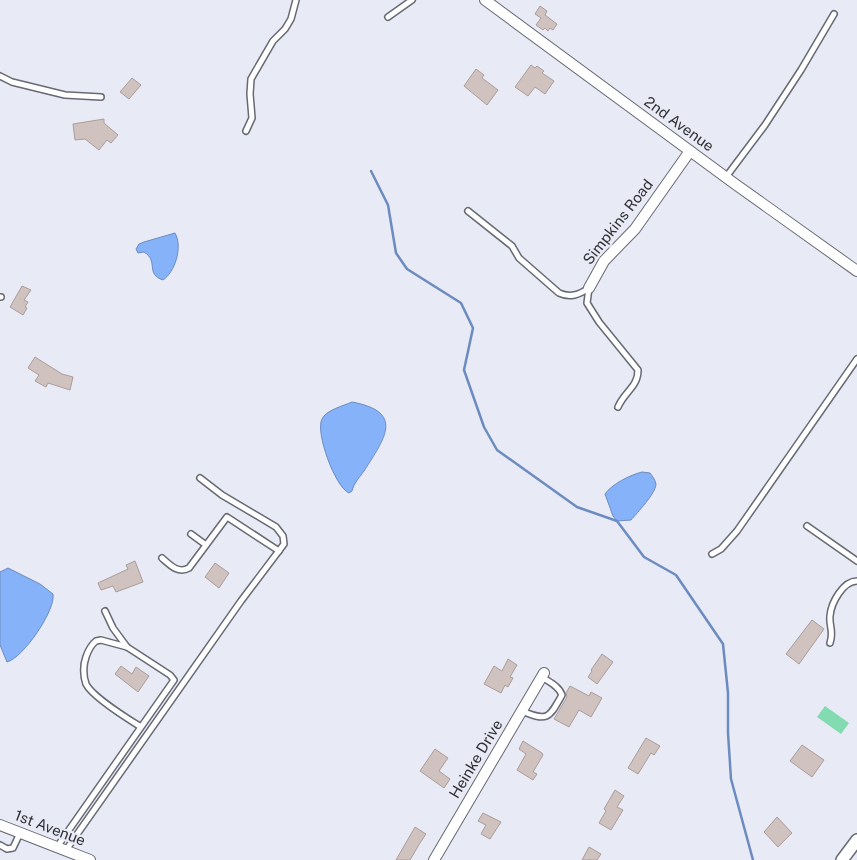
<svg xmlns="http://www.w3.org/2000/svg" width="857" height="860" font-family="'Public Sans',sans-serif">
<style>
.green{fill:#83dbb1}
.water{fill:#86b2fa;stroke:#6c8bbf}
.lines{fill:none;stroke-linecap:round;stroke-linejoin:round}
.stream{stroke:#6c8bbf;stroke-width:2.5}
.building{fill:#d0c2bf;stroke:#aa9d9a}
.service-casing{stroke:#676973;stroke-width:8}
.minor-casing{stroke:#676973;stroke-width:12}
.tertiary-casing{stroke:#676973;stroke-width:14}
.service{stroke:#fff;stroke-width:5}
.minor{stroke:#fff;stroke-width:10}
.tertiary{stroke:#fff;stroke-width:11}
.labels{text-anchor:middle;stroke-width:4.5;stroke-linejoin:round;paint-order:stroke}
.street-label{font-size:15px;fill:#303035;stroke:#e8eaf6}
</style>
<rect width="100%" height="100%" fill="#e8eaf6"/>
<polygon class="green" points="825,706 849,723 841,734 817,717"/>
<g class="water">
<path d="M 175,233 C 183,247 175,272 163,280 C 145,274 159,261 144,252 L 138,253 L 136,249 L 139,244 L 144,242 Z"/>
<path d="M 352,402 C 405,412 385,438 364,471 C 359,478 354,483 352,491 L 349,493 C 335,487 315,432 322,419 C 326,410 343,406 352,402 Z"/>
<path d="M 642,472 L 650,473 C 652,476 655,479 656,484 C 656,493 637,513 631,520 L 617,521 L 613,516 L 605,494 C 612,484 630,475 642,472 Z"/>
<path d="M 8,568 L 40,584 L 53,594 C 56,610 23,658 7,662 L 0,645 L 0,572 Z"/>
</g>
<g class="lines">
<polyline class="stream" points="371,171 388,205 396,253 407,269 461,303 473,328 464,370 484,427 497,450 577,507 617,521 644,557 676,575 723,644 728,693 728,733 731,779 753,860"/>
</g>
<g class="building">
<polygon points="540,6 547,11 545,15 557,24 553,30 550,28 548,31 545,28 543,30 536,25 541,18 535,14"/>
<polygon points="531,65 535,68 537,66 544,71 542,73 554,81 545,94 535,87 528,96 515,87"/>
<polygon points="476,69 484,75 482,78 498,90 487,105 464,86"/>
<polygon points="132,78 141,85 129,99 120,92"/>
<polygon points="104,119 104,123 118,135 111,143 107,140 99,150 85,139 75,140 73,124"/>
<polygon points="22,286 31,290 24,300 28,302 25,307 27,308 23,315 10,307"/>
<polygon points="35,357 62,374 73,377 70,390 48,383 46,387 35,381 39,375 28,368"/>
<polygon points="135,561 143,582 116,592 113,586 101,590 98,583 128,569 126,565"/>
<polygon points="215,563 229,573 219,588 205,577"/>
<polygon points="812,620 824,629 799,664 786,654"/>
<polygon points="602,654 613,662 597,684 588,677 592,671 591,670"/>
<polygon points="508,659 517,665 510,677 513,678 508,687 505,685 501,693 484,684 494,666 502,671"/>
<polygon points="121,666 132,674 136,667 149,676 138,692 115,674"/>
<polygon points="570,686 589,696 591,692 602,698 591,717 579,710 569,727 554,719 567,697 566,693"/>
<polygon points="646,738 660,746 654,755 651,753 638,774 628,768"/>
<polygon points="523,741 542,753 543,755 533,772 537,774 533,780 517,770 526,754 519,749"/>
<polygon points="802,745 824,760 812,777 790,761"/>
<polygon points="435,749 448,758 439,771 450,779 444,788 420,771"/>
<polygon points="615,790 624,796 617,807 623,810 611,830 599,823 606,811 604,809"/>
<polygon points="483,813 501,822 490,839 481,834 486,825 478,821"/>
<polygon points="777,817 792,833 778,847 764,832"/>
<polygon points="415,827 426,834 420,843 410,860 396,860"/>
<polygon points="589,847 601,854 597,860 582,860"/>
</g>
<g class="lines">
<defs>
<g id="service">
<polyline points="388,17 412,0"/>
<polyline points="0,76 12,82 65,95 101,97"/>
<polyline points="246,131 252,118 250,94 251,79 273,41 285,29 291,19 296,0"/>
<polyline points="726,177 765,125 801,70 834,14"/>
<path d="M 468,211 L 512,246 L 519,258 L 559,293 C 570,298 579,295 589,288"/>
<path d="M 589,288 L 587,303 L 599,322 L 638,370 C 638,387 625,391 618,407"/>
<polyline points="0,297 1,297"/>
<polyline points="807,526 857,561"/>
<polyline points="191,534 206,545"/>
<polyline points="712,554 721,549 737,531 857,359"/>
<path d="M 162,558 C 170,565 178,574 189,568 L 227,517 L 279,551"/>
<polyline points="105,611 113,628 127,647"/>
<path d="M 830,643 C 834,631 829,627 830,616 C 831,603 843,581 857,581"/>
<path d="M 522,711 C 548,722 549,718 562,695 C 559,686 549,682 542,677"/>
<polyline points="0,845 7,849 13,848 20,833"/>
<path d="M 57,847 C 96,791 135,736 174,680 L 170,675 L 127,647 L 101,640 L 96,641 C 91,645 88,651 86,657 C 83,665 83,676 86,684 C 92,696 128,719 141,727"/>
<polyline points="66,850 241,601 284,544 283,536 276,527 222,495 200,478"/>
</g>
<g id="minor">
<polyline points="485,0 735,184 857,271"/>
<polyline points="589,288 604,261 635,229 690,151"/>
<polyline points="0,825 90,860"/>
<polyline points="434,860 544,673"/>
</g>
<polyline id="tertiary" points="842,860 857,840"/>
</defs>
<use href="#service" class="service-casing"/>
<use href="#minor" class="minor-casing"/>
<use href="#tertiary" class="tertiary-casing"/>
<use href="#service" class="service"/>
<use href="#minor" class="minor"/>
<use href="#tertiary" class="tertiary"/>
</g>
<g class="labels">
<g class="street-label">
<text transform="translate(679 124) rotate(36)" y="5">2nd Avenue</text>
<text transform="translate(618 222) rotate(-52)" y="5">Simpkins Road</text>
<text transform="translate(476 759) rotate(-59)" y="5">Heinke Drive</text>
<text transform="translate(50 828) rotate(21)" y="5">1st Avenue</text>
</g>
</g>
</svg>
